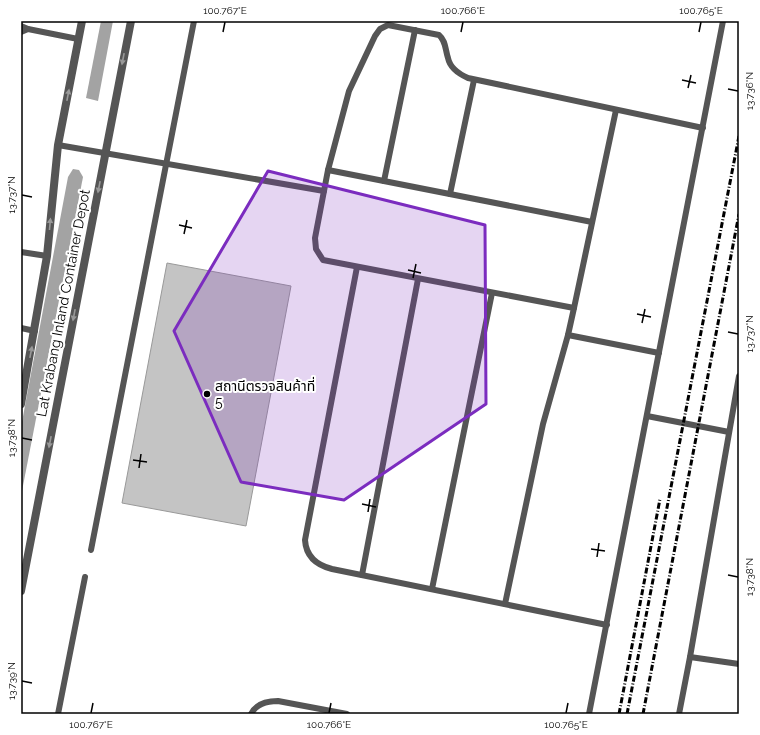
<svg xmlns="http://www.w3.org/2000/svg" width="760" height="735" font-family="Raleway,'Noto Sans Thai',sans-serif">
<style>
.water{fill:#a3a3a3}
.building{fill:#c4c4c4;stroke:#999}
.lines{fill:none;stroke-linecap:round;stroke-linejoin:round}
.service{stroke:#555;stroke-width:6}
.minor{stroke:#555;stroke-width:8}
.rail{stroke:#000;stroke-width:3;stroke-dasharray:6 2 1 2;stroke-linecap:butt}
.oneway{fill:#999}
.marked{fill:#7b2cbf;fill-opacity:0.2;stroke:#7b2cbf;stroke-width:3;stroke-linejoin:round}
.ticks{fill:none;stroke:#000;stroke-width:1.5}
.poi-dot{fill:#000;stroke:#fff;stroke-width:1.5}
.labels{text-anchor:middle;stroke-width:4;stroke-linejoin:round;paint-order:stroke}
.street-label{font-size:14px;fill:#000;stroke:#fff}
.poi-label{font-size:14px;fill:#000;stroke:#fff;text-anchor:start}
.neatline{fill:none;stroke:#000;stroke-width:1.5}
.ticks-label{font-size:10px;text-anchor:middle;fill:#000}
</style>
<rect width="100%" height="100%" fill="#fff"/>
<g class="water">
<polygon points="101,21 113,21 98,101 86,98"/>
<polygon points="73,169 79,170 83,177 21,496 21,427 68,177"/>
</g>
<polygon class="building" points="167,263 291,286 246,526 122,503"/>
<g class="lines">
<g class="service">
<polyline points="21,26 28,29 78,39"/>
<polyline points="21,32 28,29"/>
<polyline points="58,145 324,191"/>
<polyline points="328,170 592,222"/>
<polyline points="384,181 415,30"/>
<polyline points="450,194 474,80"/>
<polyline points="21,252 47,256"/>
<path d="M 357,267 L 305,540 C 306,556 316,565 332,569 L 607,625"/>
<polyline points="574,308 616,110"/>
<polyline points="21,328 35,331"/>
<path d="M 659,353 L 568,335 L 574,308 L 323,260 L 316,249 L 315,238 L 328,170 L 349,91 L 375,36 L 380,29 L 388,25 L 439,35 C 446,41 445,49 448,58 C 450,68 459,74 468,78 L 703,128"/>
<polyline points="647,416 729,432"/>
<polyline points="91,550 194,21"/>
<polyline points="362,575 418,279"/>
<polyline points="432,589 492,293"/>
<polyline points="505,604 543,424 568,335"/>
<polyline points="690,657 739,664"/>
<polyline points="58,714 85,577"/>
<path d="M 251,714 C 256,704 267,701 278,701 L 347,714"/>
<polyline points="589,714 723,21"/>
<polyline points="679,714 690,657 739,376"/>
</g>
<g class="minor">
<polyline points="21,404 47,256 58,145 82,21"/>
<polyline points="21,591 131,21"/>
</g>
<g class="rail">
<polyline points="619,714 660,499"/>
<polyline points="627,714 739,136"/>
<polyline points="643,714 739,214"/>
</g>
</g>
<defs><path id="oneway-solid" d="M-6-.8H1V-3.2L6.5 0L1 3.2V.8H-6Z"/></defs>
<g class="oneway">
<use href="#oneway-solid" transform="translate(123 59) rotate(101)"/>
<use href="#oneway-solid" transform="translate(68 95) rotate(-79)"/>
<use href="#oneway-solid" transform="translate(99 187) rotate(101)"/>
<use href="#oneway-solid" transform="translate(50 224) rotate(-85)"/>
<use href="#oneway-solid" transform="translate(74 315) rotate(101)"/>
<use href="#oneway-solid" transform="translate(31 352) rotate(-79)"/>
<use href="#oneway-solid" transform="translate(50 442) rotate(101)"/>
</g>
<path class="marked" d="M 268,171 L 485,225 L 486,404 L 344,500 L 241,482 L 174,331 Z"/>
<path class="ticks" d="M 223,32 L 225,22M 461,32 L 463,22M 699,32 L 701,22M 682,80 L 696,83M 688,88 L 691,75M 728,89 L 738,91M 22,195 L 32,197M 179,225 L 192,228M 184,234 L 187,220M 408,270 L 421,273M 413,278 L 416,264M 637,314 L 651,317M 642,323 L 645,309M 728,332 L 738,334M 22,438 L 32,440M 133,460 L 147,462M 139,468 L 141,454M 362,504 L 376,507M 368,512 L 370,499M 591,549 L 605,551M 597,557 L 599,543M 728,575 L 738,577M 22,681 L 32,683M 91,713 L 93,703M 329,713 L 331,703M 566,713 L 568,703"/>
<circle class="poi-dot" cx="207" cy="394" r="4"/>
<g class="labels">
<g class="street-label">
<text transform="translate(63 303) rotate(-79)" y="5">Lat Krabang Inland Container Depot</text>
</g>
<g class="poi-label">
<text x="215" y="391">สถานีตรวจสินค้าที่<tspan x="215" dy="16">5</tspan></text>
</g>
</g>
<rect width="760" height="735" fill="none" stroke="#ffffff" stroke-width="44"/>
<rect x="22" y="22" width="716" height="691" class="neatline"/>
<g class="ticks-label">
<text x="225" y="14">100.767°E</text>
<text x="463" y="14">100.766°E</text>
<text x="701" y="14">100.765°E</text>
<text transform="translate(749 91) rotate(-90)" y="4">13.736°N</text>
<text transform="translate(11 195) rotate(-90)" y="4">13.737°N</text>
<text transform="translate(749 334) rotate(-90)" y="4">13.737°N</text>
<text transform="translate(11 438) rotate(-90)" y="4">13.738°N</text>
<text transform="translate(749 577) rotate(-90)" y="4">13.738°N</text>
<text transform="translate(11 681) rotate(-90)" y="4">13.739°N</text>
<text x="91" y="728">100.767°E</text>
<text x="329" y="728">100.766°E</text>
<text x="566" y="728">100.765°E</text>
</g>
</svg>
